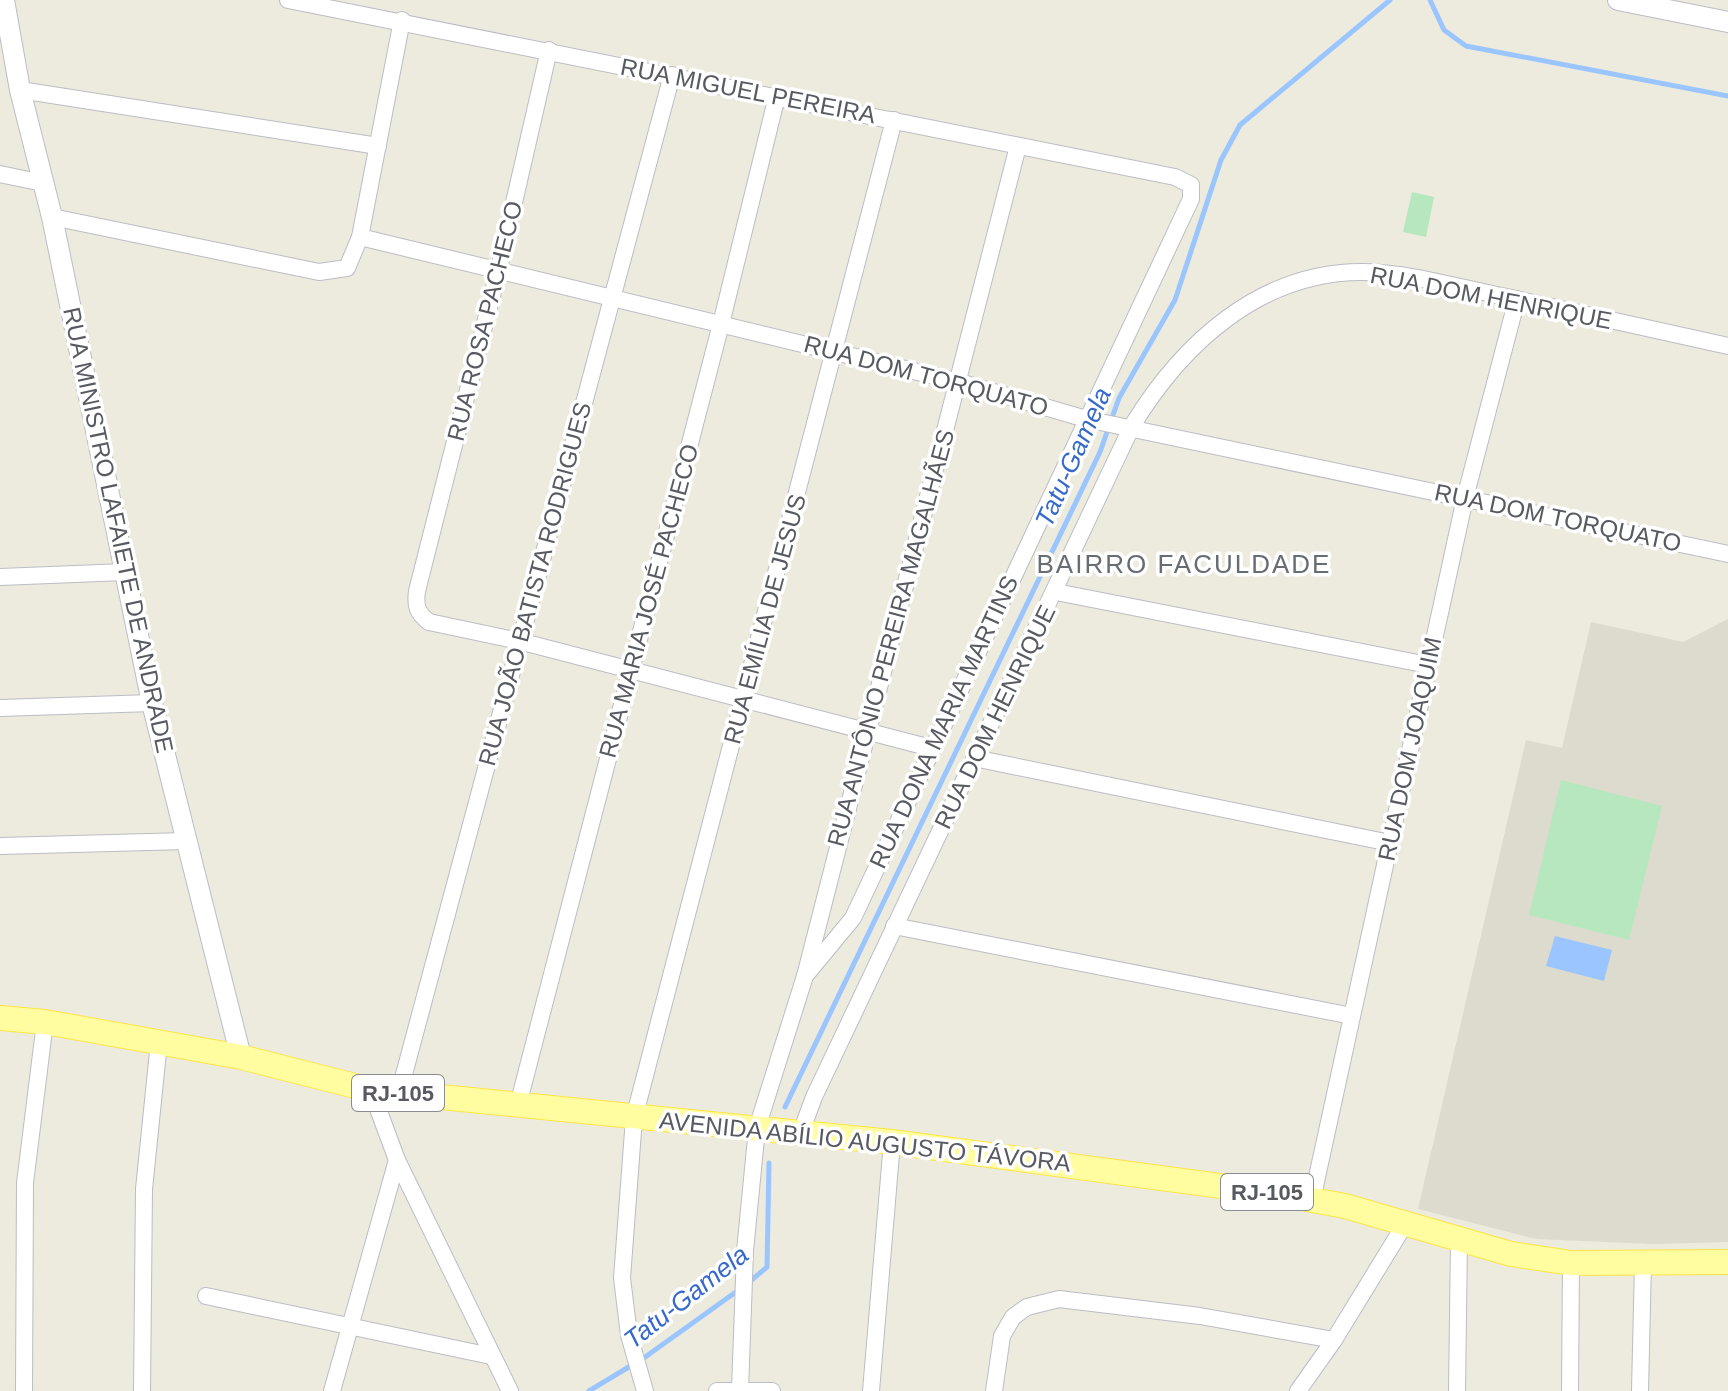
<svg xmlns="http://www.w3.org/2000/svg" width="1728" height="1391" font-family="Helvetica,sans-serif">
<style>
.education{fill:#dcdbcd}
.green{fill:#b7e7be}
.water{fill:#9bc5ff}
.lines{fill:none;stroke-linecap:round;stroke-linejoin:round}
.stream{stroke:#9bc5ff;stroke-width:5}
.minor-casing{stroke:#bcbdc4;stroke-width:18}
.tertiary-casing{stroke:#bcbdc4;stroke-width:22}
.primary-casing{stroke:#fde447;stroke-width:26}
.minor{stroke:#fff;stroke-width:16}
.tertiary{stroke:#fff;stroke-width:20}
.primary{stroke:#fffda0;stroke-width:24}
.labels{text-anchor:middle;stroke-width:7;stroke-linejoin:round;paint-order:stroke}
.shield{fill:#fff;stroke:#898c90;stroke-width:2}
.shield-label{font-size:22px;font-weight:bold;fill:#575a61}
.street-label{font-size:24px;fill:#575a61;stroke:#fff}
.water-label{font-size:26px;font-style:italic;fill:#3569cb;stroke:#fff}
.neighbourhood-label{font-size:26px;letter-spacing:2px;fill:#686c73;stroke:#fff}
</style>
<rect width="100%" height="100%" fill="#ecebde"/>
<polygon class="education" points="1728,619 1728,1242 1654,1244 1536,1239 1418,1209 1526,740 1562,748 1591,622 1683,642"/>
<g class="green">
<polygon points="1412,192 1434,197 1426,237 1403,232"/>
<polygon points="1561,780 1662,806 1629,940 1529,915"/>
</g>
<polygon class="water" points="1555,936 1612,950 1604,981 1546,966"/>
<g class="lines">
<g class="stream">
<polyline points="1430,0 1444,30 1466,46 1728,96"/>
<polyline points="785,1107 1100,452 1119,398 1175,300 1221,160 1240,125 1390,0"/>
<polyline points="748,1283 767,1267 769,1163"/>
<polyline points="641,1360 740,1289"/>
<polyline points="589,1391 632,1365"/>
</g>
<defs>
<g id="minor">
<polyline points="288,0 1175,177 1191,185 1191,199 853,918 805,976"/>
<path d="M 549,50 L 499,268 L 417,591 C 415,606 417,613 429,622 L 519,641 L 931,748"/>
<polyline points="20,90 378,146"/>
<polyline points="0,174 43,183"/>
<polyline points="52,217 319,272 347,268 360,237 402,20"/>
<polyline points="360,237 959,382 1086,419 1728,554"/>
<polyline points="0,577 125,572"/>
<polyline points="1056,592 1428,665"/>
<polyline points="0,708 152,703"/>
<polyline points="974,758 1390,843"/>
<polyline points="0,846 186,841"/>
<polyline points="894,926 1352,1016"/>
<polyline points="371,1090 397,1160 510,1391"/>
<polyline points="399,1093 672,75"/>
<polyline points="518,1105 721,324 777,96"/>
<path d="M 801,1132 L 814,1097 L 1132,426 C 1182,344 1260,271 1364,272 C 1410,273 1457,287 1502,296 C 1577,312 1653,330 1728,346"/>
<polyline points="1312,1200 1465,498 1517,299"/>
<polyline points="206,1296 491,1356"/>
<polyline points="740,1390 745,1251 757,1128 805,976 1018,146"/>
<polyline points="24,1391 25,1183 45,1022"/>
<polyline points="142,1391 144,1189 159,1042"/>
<polyline points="332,1391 397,1160"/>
<polyline points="645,1391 629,1335 622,1278 634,1118 894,120"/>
<polyline points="717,1391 772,1391"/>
<polyline points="871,1391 892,1142"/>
<polyline points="994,1391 1002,1336 1013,1317 1027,1307 1059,1299 1200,1316 1334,1340"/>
<polyline points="1298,1391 1334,1340 1405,1224"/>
<polyline points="1457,1391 1459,1241"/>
<polyline points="1570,1391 1571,1263"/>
<polyline points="1640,1391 1643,1263"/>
</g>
<g id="tertiary">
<polyline points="4,0 20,90 52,217 152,703 241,1057"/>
<polyline points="1618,0 1728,22"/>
</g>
<polyline id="primary" points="0,1018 45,1022 241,1057 371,1090 892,1142 1280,1194 1345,1206 1511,1254 1571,1263 1728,1262"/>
</defs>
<use href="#minor" class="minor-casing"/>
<use href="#tertiary" class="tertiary-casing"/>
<use href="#primary" class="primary-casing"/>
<use href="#minor" class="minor"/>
<use href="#tertiary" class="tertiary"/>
<use href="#primary" class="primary"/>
</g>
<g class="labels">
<g class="shield">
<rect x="352" y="1075" width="92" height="36" rx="6"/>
<rect x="1221" y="1174" width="92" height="36" rx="6"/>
</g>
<g class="shield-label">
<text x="398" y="1101">RJ-105</text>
<text x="1267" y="1200">RJ-105</text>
</g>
<g class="street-label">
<text transform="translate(748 91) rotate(11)" y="8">RUA MIGUEL PEREIRA</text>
<text transform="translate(1491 298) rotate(11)" y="8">RUA DOM HENRIQUE</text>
<text transform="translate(485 321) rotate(-76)" y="8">RUA ROSA PACHECO</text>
<text transform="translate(926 376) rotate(15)" y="8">RUA DOM TORQUATO</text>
<text transform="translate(1558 518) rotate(12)" y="8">RUA DOM TORQUATO</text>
<text transform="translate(118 530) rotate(78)" y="8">RUA MINISTRO LAFAIETE DE ANDRADE</text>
<text transform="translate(535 584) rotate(-75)" y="8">RUA JOÃO BATISTA RODRIGUES</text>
<text transform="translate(649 601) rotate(-75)" y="8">RUA MARIA JOSÉ PACHECO</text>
<text transform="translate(765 619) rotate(-75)" y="8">RUA EMÍLIA DE JESUS</text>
<text transform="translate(891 638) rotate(-75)" y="8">RUA ANTÔNIO PEREIRA MAGALHÃES</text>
<text transform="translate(995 717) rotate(-64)" y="8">RUA DOM HENRIQUE</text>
<text transform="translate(944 722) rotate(-65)" y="8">RUA DONA MARIA MARTINS</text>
<text transform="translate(1410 749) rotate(-78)" y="8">RUA DOM JOAQUIM</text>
<text transform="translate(865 1142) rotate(6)" y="8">AVENIDA ABÍLIO AUGUSTO TÁVORA</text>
</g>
<g class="water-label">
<text transform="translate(1073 457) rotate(-66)" y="9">Tatu-Gamela</text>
<text transform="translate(686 1297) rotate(-38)" y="9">Tatu-Gamela</text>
</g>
<g class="neighbourhood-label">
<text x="1184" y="573">BAIRRO FACULDADE</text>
</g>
</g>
</svg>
